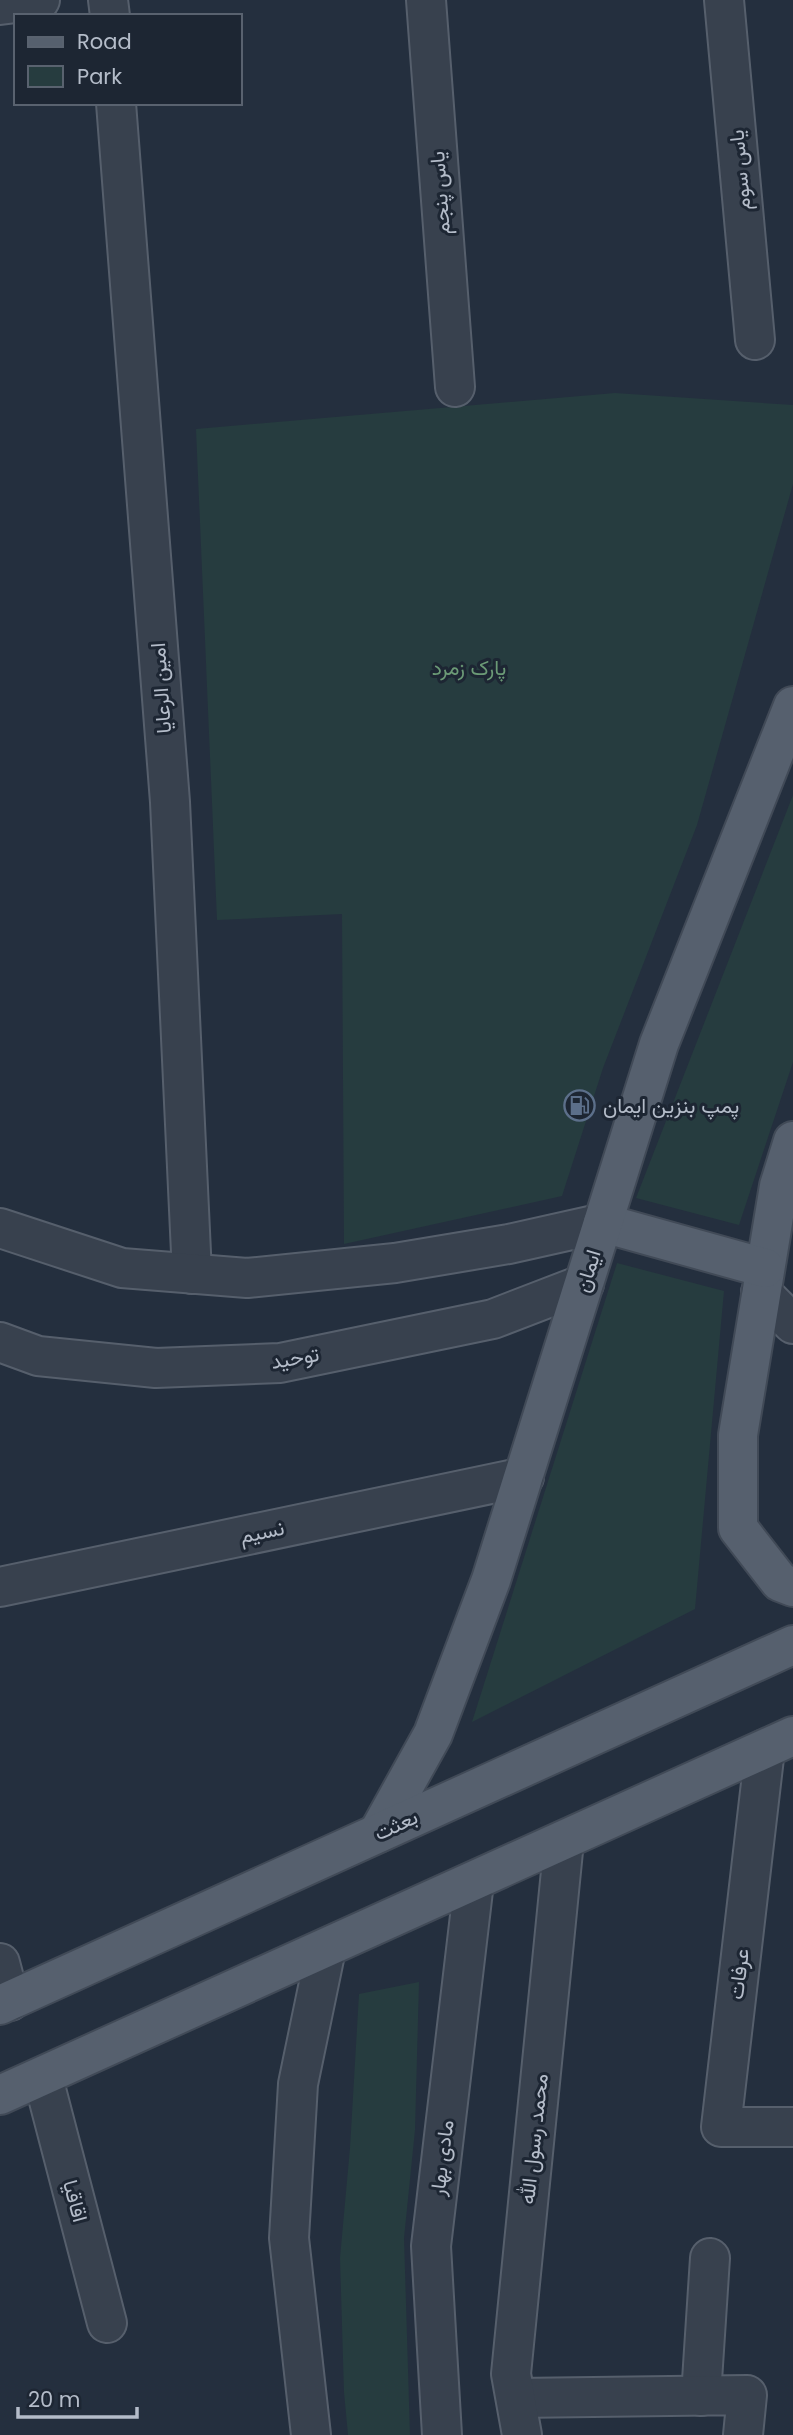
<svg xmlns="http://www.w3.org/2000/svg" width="793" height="2435" font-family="Poppins,Vazirmatn,sans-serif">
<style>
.green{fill:#263c3f}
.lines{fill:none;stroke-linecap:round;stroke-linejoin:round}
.minor-casing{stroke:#565f6c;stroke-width:42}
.major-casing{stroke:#414a57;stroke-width:42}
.minor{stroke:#38414e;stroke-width:38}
.major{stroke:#56606e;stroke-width:38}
.labels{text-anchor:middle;stroke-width:6;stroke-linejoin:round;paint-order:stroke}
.street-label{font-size:21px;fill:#b4bcc9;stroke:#1d2633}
.park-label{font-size:21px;fill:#6b9a76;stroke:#1d2633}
.poi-label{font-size:21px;fill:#b4bcc9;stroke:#1d2633;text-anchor:start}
</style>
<rect width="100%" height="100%" fill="#242f3e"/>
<g class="green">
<polygon points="615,393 793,405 793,484 697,825 603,1068 562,1196 344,1244 342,914 217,920 196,429"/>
<polygon points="793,795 793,1062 739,1225 636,1198"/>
<polygon points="617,1263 724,1291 695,1609 472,1722"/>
<polygon points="419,1982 415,2130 404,2238 410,2435 348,2435 344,2392 340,2258 350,2148 359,1994"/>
</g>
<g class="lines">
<defs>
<g id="minor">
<polyline points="108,0 110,16"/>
<polyline points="426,0 455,387"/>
<polyline points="724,0 755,340"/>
<polyline points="0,5 40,0"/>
<polyline points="116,103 170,802 192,1274"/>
<polyline points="0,1228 122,1268 247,1278 395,1263 509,1244 603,1223"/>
<polyline points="761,1292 793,1324"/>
<polyline points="0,1342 38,1356 156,1368 280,1363 493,1319 584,1284"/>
<polyline points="0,1587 524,1477"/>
<polyline points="765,1749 721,2127 793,2127"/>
<polyline points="0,1963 10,2001"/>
<polyline points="43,2078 107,2323"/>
<polyline points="701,2396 710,2258"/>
<polyline points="516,2398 747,2395 743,2435"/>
<polyline points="311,2435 289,2238 298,2084 326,1949"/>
<polyline points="442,2435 431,2246 474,1882"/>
<polyline points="522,2435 511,2374 564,1841"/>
</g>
<g id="major">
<polyline points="793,1141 779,1186 738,1435 738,1528 780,1582 793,1587"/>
<polyline points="603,1223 765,1268"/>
<polyline points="378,1833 433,1734 491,1580 659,1044 793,706"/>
<polyline points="0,2005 793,1645"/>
<polyline points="0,2095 793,1736"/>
</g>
</defs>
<use href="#minor" class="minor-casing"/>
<use href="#major" class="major-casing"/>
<use href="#minor" class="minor"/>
<use href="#major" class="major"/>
</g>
<defs>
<symbol id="fuel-ring" viewBox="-11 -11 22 22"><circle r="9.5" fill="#1d2633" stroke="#5c6f8a" stroke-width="1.5"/><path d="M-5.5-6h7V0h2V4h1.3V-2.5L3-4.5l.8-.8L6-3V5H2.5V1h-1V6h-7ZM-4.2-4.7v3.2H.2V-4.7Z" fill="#5c6f8a"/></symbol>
</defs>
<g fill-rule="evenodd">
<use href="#fuel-ring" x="562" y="1088" width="35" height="35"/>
</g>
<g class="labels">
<g class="street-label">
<text transform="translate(740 170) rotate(-95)" y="7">یاس سوم</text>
<text transform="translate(440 193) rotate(-94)" y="7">یاس پنجم</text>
<text transform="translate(161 688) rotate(-94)" y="7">امین الرعایا</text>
<text transform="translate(588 1271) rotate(-73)" y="7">ایمان</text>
<text transform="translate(295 1358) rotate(-10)" y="7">توحید</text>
<text transform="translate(262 1532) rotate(-12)" y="7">نسیم</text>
<text transform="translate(396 1825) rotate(-25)" y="7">بعثت</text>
<text transform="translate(739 1974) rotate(-83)" y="7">عرفات</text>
<text transform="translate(534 2139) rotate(-84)" y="7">محمد رسول الله</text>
<text transform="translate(442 2158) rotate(-83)" y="7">مادی بهار</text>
<text transform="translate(75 2201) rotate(75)" y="7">اقاقیا</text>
</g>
<g class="park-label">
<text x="469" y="675">پارک زمرد</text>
</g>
<g class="poi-label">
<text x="603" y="1113">پمپ بنزین ایمان</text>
</g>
</g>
<rect x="14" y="14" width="228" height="91" fill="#1d2633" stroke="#59626f" stroke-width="2"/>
<rect x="28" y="37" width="35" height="10" fill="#56606e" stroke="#59626f" stroke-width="2"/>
<text x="77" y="49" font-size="21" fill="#b4bcc9">Road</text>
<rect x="28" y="66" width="35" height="21" fill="#263c3f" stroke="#59626f" stroke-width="2"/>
<text x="77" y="84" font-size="21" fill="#b4bcc9">Park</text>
<path d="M18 2407v10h119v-10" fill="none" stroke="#b4bcc9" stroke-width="3.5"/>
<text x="28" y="2407" font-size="21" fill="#b4bcc9" stroke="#1d2633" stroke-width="5" paint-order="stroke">20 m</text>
</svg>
